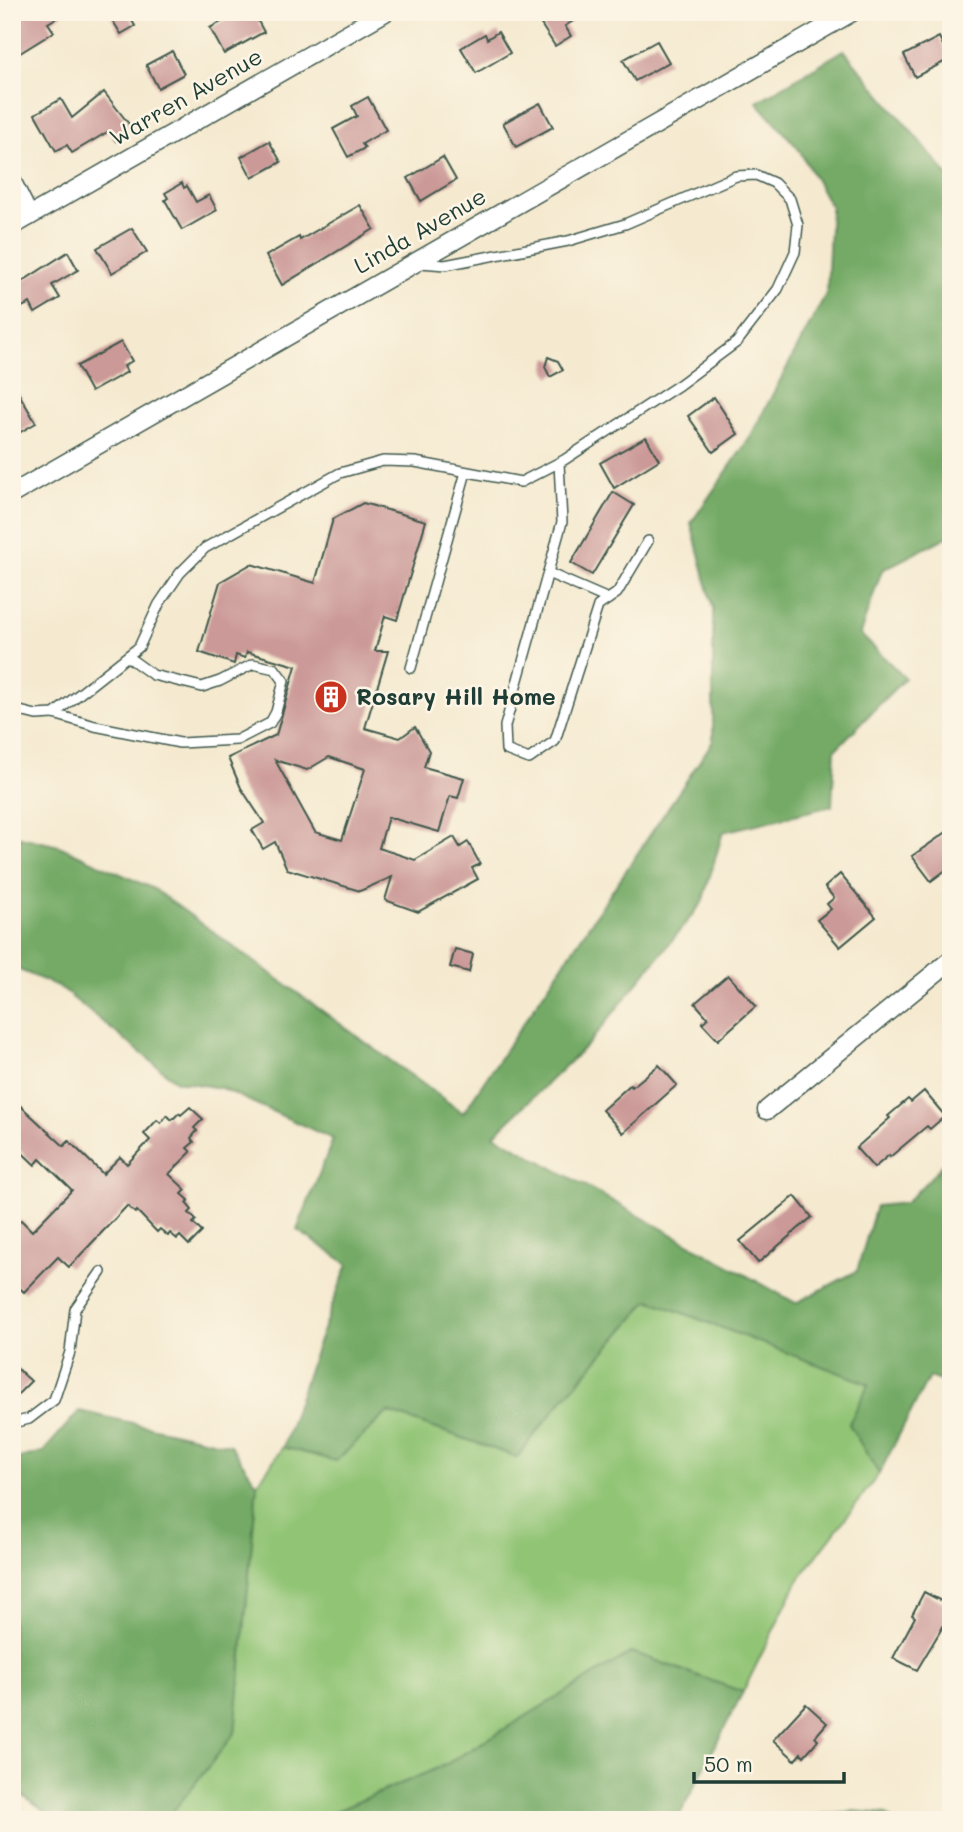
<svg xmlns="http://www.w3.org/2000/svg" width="963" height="1832" font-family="Mali,sans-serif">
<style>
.green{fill:#91c475;stroke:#588054;stroke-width:2}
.forest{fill:#74aa66;stroke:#4a744d;stroke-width:2}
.building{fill:#cb9997;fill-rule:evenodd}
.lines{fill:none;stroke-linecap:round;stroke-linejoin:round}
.service-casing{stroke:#3f574b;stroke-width:12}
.minor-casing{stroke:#3f574b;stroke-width:21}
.service{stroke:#fff;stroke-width:9}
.minor{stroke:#fff;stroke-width:18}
.labels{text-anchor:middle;stroke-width:5;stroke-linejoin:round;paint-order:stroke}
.street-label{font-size:23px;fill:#1f3d34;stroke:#fcf5e5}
.poi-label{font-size:23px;font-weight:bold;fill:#1f3d34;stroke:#fcf5e5;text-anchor:start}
</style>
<rect width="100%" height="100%" fill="#fcf5e5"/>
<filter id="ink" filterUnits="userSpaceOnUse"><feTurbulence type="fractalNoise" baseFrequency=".0143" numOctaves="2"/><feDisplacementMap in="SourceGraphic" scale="14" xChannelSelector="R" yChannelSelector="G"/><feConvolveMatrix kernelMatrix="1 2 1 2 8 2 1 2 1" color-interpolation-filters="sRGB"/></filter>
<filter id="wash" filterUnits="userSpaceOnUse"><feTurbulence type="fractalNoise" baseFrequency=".00686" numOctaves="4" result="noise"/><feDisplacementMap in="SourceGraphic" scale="28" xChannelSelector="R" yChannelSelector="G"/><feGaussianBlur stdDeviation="1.57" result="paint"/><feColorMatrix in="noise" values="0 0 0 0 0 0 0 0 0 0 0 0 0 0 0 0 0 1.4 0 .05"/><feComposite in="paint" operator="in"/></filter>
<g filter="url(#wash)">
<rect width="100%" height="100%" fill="#f5ead0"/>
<polygon class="green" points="649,1300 869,1384 849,1424 879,1474 797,1582 743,1692 632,1652 445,1765 315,1820 166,1820 235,1733 257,1484 283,1447 336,1461 388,1412 517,1457 559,1404"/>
<g class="forest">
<polygon points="844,50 951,179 951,535 882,570 860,634 905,678 835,750 832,806 723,832 702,903 589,1043 494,1135 796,1303 857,1271 876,1206 906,1203 951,1156 951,1385 929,1377 879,1474 849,1424 869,1384 649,1300 559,1404 517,1457 388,1412 336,1461 283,1447 316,1348 348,1264 297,1230 333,1139 221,1088 176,1081 58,986 12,967 12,835 59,846 154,889 463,1113 713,741 713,608 691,523 749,439 827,292 831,207 798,148 757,102"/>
<polygon points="79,1411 230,1445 257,1484 235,1733 166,1820 56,1820 12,1788 12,1460 43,1452"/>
<polygon points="632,1652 743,1692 677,1820 315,1820 445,1765"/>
<polygon points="854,1811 886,1814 892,1820 748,1820 753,1816 806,1816"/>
</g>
<g id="blocks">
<g class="building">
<polygon points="12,12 66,12 48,23 54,32 12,58"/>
<polygon points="121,12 127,12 135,26 121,34 111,18"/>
<polygon points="239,12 253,12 264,32 224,54 210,28"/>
<polygon points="533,12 588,12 565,26 571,36 555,46"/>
<polygon points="498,32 510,53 476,73 461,48 485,34 487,39"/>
<polygon points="939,37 950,59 915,77 904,55"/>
<polygon points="657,41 669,62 635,81 623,60"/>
<polygon points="172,51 184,74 158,88 146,65"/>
<polygon points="104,92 132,128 116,141 109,131 72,153 67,145 56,151 35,114 61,99 72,118"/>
<polygon points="368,97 386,130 362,144 365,148 348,157 333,129 357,116 352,106"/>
<polygon points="540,103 553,127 516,147 503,123"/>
<polygon points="269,141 281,162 252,178 241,157"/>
<polygon points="443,157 456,180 421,201 408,178"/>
<polygon points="182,183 184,188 187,186 196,202 209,195 217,210 182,230 165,200 168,198 165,193"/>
<polygon points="360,205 374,229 282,285 266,256 299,237 300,240"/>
<polygon points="132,228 147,252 112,273 97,248"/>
<polygon points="68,252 78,270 52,285 60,298 35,313 30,303 20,308 12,294 12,288"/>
<polygon points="121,342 132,361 124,366 127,372 91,392 77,366"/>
<polygon points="548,357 558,361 563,370 550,377 545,367"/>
<polygon points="12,382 36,423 12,437"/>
<polygon points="714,397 738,434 713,452 688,416"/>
<polygon points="646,437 659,460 614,488 600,463"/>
<polygon points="613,492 634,505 592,575 571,563"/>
<path d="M 363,503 L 426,521 L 397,620 L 385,616 L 375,651 L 388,651 L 365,728 L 400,738 L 415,727 L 429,751 L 424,767 L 464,778 L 458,798 L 450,796 L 439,832 L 388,817 L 379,848 L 415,860 L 454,837 L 460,847 L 468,842 L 480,864 L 472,868 L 478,879 L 418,912 L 385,900 L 392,877 L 360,891 L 287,869 L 275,842 L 263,849 L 252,830 L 264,823 L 241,788 L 228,758 L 276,735 L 296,666 L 247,652 L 245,658 L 236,655 L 234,664 L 199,652 L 220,582 L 251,564 L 315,583 L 333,519 ZM 329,757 L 365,769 L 342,840 L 315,832 L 275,760 L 307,770 Z"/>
<polygon points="951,829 951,866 931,881 912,856"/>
<polygon points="840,874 876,917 840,947 817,920 831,909 827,904 834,898 825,887"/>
<polygon points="455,949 473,954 469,972 450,967"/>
<polygon points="728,975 756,1006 718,1040 702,1023 708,1018 695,1003"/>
<polygon points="659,1065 677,1085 623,1133 602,1110 630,1085 632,1087"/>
<polygon points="924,1091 945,1116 930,1129 927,1126 890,1157 889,1155 874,1168 856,1148 890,1118 888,1116 908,1099 911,1102"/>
<polygon points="12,1098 64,1146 69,1141 103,1174 120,1157 127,1164 150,1140 144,1134 157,1120 161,1123 167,1115 172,1120 179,1113 181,1115 190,1107 203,1119 194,1128 197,1131 191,1138 194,1142 187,1148 191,1152 169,1174 186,1190 182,1194 189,1200 186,1203 192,1210 189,1213 196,1220 193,1223 202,1232 189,1245 180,1236 177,1239 170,1233 168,1236 160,1229 157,1232 137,1211 135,1213 127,1206 69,1267 58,1257 24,1292 12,1281 12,1230 21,1220 32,1231 72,1190 40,1159 35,1165 12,1143"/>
<polygon points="795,1196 812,1217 758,1263 740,1241"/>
<polygon points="12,1364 31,1381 12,1400"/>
<polygon points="924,1592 951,1606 951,1613 917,1670 893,1658 915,1617 912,1615"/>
<polygon points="806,1704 827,1723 815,1737 818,1740 804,1756 801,1753 795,1760 773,1740"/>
</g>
</g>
</g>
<g filter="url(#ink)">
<use href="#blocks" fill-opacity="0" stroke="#3f574b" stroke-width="2"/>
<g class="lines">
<defs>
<g id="service">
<polyline points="559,463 562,522 505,726 506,750 529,759 555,741 598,606 617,593 648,541"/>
<polyline points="548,573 608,599"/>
<polyline points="411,668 466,472"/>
<polyline points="12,709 36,715 54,714 139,647 159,604 180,573 205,548 340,473 383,461 415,462 521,482 564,460 679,385 737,342 778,289 795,252 798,225 790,199 774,183 756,175 736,176 625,224 568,241 445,265 421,263"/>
<polyline points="54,714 95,726 180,743 237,740 270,723 276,712 284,681 275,669 253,664 220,681 202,687 153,675 128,657"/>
<polyline points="12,1423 29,1419 54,1400 70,1352 75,1309 101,1272"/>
</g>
<g id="minor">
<polyline points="12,182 29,216"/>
<polyline points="12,226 385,12"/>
<polyline points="12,494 852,12"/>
<polyline points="767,1110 951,960"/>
</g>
</defs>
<use href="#service" class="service-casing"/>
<use href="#minor" class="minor-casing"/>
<use href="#service" class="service"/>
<use href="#minor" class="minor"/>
</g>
</g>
<defs>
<symbol id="building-disc" viewBox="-11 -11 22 22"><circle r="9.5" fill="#c8321e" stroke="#fcf5e5"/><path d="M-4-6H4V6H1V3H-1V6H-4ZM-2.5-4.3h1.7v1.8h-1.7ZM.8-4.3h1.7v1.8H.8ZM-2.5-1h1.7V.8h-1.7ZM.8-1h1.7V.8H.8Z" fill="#fff"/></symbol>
</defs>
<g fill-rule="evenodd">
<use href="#building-disc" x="312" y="678" width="38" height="38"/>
</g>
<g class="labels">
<g class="street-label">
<text transform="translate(186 97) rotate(-30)" y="8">Warren Avenue</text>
<text transform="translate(420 231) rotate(-30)" y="8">Linda Avenue</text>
</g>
<g class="poi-label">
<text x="356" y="705">Rosary Hill Home</text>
</g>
</g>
<rect width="963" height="1832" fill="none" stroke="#fcf5e5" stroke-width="42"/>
<path d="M694 1772v10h150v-10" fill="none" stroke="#1f3d34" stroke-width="3.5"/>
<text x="704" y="1772" font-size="21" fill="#1f3d34" stroke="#fcf5e5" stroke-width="5" paint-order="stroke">50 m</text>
</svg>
